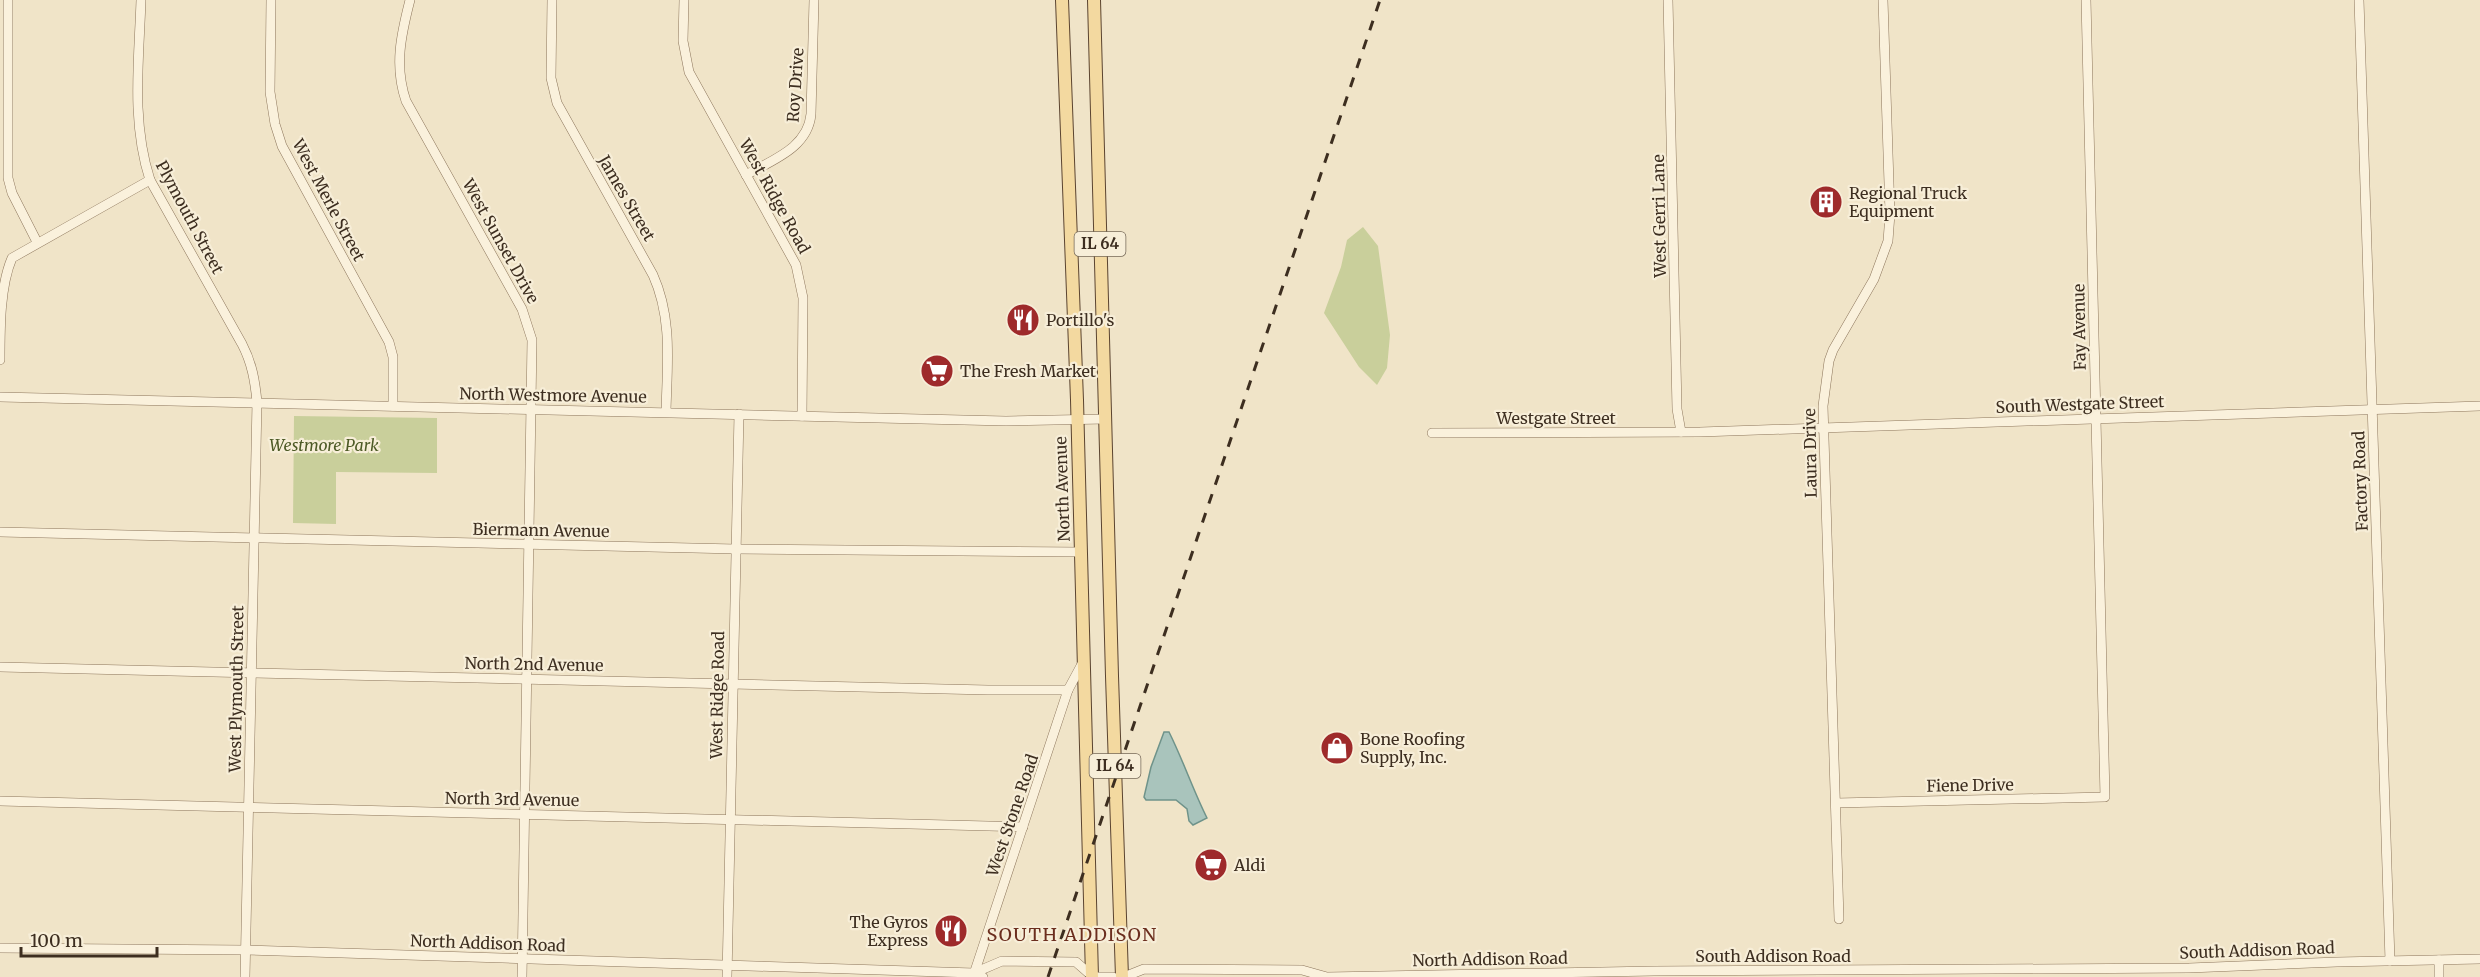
<svg xmlns="http://www.w3.org/2000/svg" width="2480" height="977" font-family="Merriweather,serif">
<style>
.green{fill:#c9cf9b}
.water{fill:#a9c4bc;stroke:#6f938a;stroke-width:1.5}
.lines{fill:none;stroke-linecap:round;stroke-linejoin:round}
.minor-casing{stroke:#8d765c;stroke-width:10}
.major-casing{stroke:#5b4430;stroke-width:14}
.minor{stroke:#faf1dc;stroke-width:9}
.major{stroke:#f3d9a0;stroke-width:12}
.rail{stroke:#3d2e20;stroke-width:3;stroke-dasharray:10 10;stroke-linecap:butt}
.labels{text-anchor:middle;stroke-width:4.5;stroke-linejoin:round;paint-order:stroke}
.shield{fill:#f7eed8;stroke:#756857;stroke-width:1.5}
.shield-label{font-size:15px;font-weight:bold;fill:#3d2e20}
.street-label{font-size:16px;fill:#3d2e20;stroke:#f7eed8}
.poi-label{font-size:16px;fill:#3d2e20;stroke:#f7eed8;text-anchor:start}
.park-label{font-size:16px;font-style:italic;fill:#4d5a26;stroke:#f7eed8}
.neighbourhood-label{font-size:18px;letter-spacing:1.5px;fill:#6b2e1e;stroke:#f7eed8}
</style>
<rect width="100%" height="100%" fill="#f0e4c8"/>
<g class="green">
<polygon points="1363,227 1378,246 1390,335 1387,368 1377,385 1359,367 1324,313 1341,267 1347,240"/>
<polygon points="294,416 437,418 437,473 336,472 336,524 293,523"/>
</g>
<path class="water" d="M 1164,732 L 1169,732 C 1183,760 1193,790 1207,818 L 1193,825 L 1189,821 L 1187,809 L 1176,800 L 1146,800 L 1144,797 L 1151,767 Z"/>
<g class="lines">
<defs>
<g id="minor">
<polyline points="8,0 8,178 12,193 37,242"/>
<path d="M 141,0 C 139,61 131,121 150,180 L 242,344 C 252,363 255,381 257,402 L 245,977"/>
<polyline points="271,0 270,92 275,124 282,146 389,342 393,357 393,406"/>
<path d="M 410,0 C 401,35 394,66 406,101 L 522,309 L 532,340 L 522,977"/>
<path d="M 552,0 L 551,78 L 557,103 L 653,275 C 673,319 667,366 666,412"/>
<polyline points="684,0 683,41 689,72 796,265 803,298 802,416"/>
<polyline points="1668,0 1677,409 1681,432"/>
<polyline points="2359,0 2390,961"/>
<path d="M 746,175 C 772,160 808,148 811,114 L 814,0"/>
<path d="M 0,360 C 0,327 0,286 12,258 L 150,180"/>
<polyline points="0,397 1006,421 1105,419"/>
<polyline points="1432,433 1700,432 2480,406"/>
<polyline points="0,532 736,549 1081,552"/>
<polyline points="0,667 988,690 1068,690"/>
<polyline points="0,801 1023,827"/>
<polyline points="1836,803 2105,797 2086,0"/>
<polyline points="1839,919 1823,406 1829,361 1833,350 1874,279 1888,241 1890,214 1883,0"/>
<polyline points="0,948 245,950 974,973 983,977"/>
<polyline points="2439,960 2439,977"/>
<polyline points="974,973 1002,961 1076,962 1092,976"/>
<polyline points="727,977 739,414"/>
<polyline points="973,977 1068,690 1082,664"/>
<polyline points="1091,977 1113,977"/>
<polyline points="1124,977 1144,969 1302,970 1327,977 1654,971 2189,968 2337,962 2480,959"/>
</g>
<g id="major">
<polyline points="1062,0 1077,400 1092,977"/>
<polyline points="1094,0 1112,676 1122,977"/>
</g>
</defs>
<use href="#minor" class="minor-casing"/>
<use href="#major" class="major-casing"/>
<use href="#minor" class="minor"/>
<use href="#major" class="major"/>
<polyline class="rail" points="1048,977 1380,0"/>
</g>
<defs>
<symbol id="building-disc" viewBox="-11 -11 22 22"><circle r="9.5" fill="#9e2a2b" stroke="#f7eed8"/><path d="M-4-6H4V6H1V3H-1V6H-4ZM-2.5-4.3h1.7v1.8h-1.7ZM.8-4.3h1.7v1.8H.8ZM-2.5-1h1.7V.8h-1.7ZM.8-1h1.7V.8H.8Z" fill="#fff"/></symbol>
<symbol id="restaurant-disc" viewBox="-11 -11 22 22"><circle r="9.5" fill="#9e2a2b" stroke="#f7eed8"/><path d="M-5-6h1v4h1v-4h1v4h1v-4h1v5L-1.5 .5V6h-2V.5L-5-1ZM5-6V6H3V1.5H1.5Q1.5-4 5-6Z" fill="#fff"/></symbol>
<symbol id="supermarket-disc" viewBox="-11 -11 22 22"><circle r="9.5" fill="#9e2a2b" stroke="#f7eed8"/><path d="M-6-5.5h2.5l.6 2H6L4.5 2H-2.5L-4.4-4H-6ZM-1.5 3.2a1.3 1.3 0 1 0 .1 0ZM3 3.2a1.3 1.3 0 1 0 .1 0Z" fill="#fff"/></symbol>
<symbol id="shop-disc" viewBox="-11 -11 22 22"><circle r="9.5" fill="#9e2a2b" stroke="#f7eed8"/><path d="M-5-2.5h2.3a2.7 3.5 0 0 1 5.4 0H5L5.5 6h-11ZM-1.5-2.5h3a1.5 2.3 0 0 0-3 0Z" fill="#fff"/></symbol>
</defs>
<g fill-rule="evenodd">
<use href="#building-disc" x="1807" y="183" width="38" height="38"/>
<use href="#restaurant-disc" x="1004" y="301" width="38" height="38"/>
<use href="#supermarket-disc" x="918" y="352" width="38" height="38"/>
<use href="#shop-disc" x="1318" y="729" width="38" height="38"/>
<use href="#supermarket-disc" x="1192" y="846" width="38" height="38"/>
<use href="#restaurant-disc" x="932" y="912" width="38" height="38"/>
</g>
<g class="labels">
<g class="shield">
<rect x="1074.5" y="232" width="51" height="24" rx="4.5"/>
<rect x="1089.5" y="754" width="51" height="24" rx="4.5"/>
</g>
<g class="shield-label">
<text x="1100" y="249">IL 64</text>
<text x="1115" y="771">IL 64</text>
</g>
<g class="street-label">
<text transform="translate(795 85) rotate(-86)" y="6">Roy Drive</text>
<text transform="translate(775 196) rotate(61)" y="6">West Ridge Road</text>
<text transform="translate(627 198) rotate(60)" y="6">James Street</text>
<text transform="translate(329 200) rotate(62)" y="6">West Merle Street</text>
<text transform="translate(1659 216) rotate(-91)" y="6">West Gerri Lane</text>
<text transform="translate(190 217) rotate(62)" y="6">Plymouth Street</text>
<text transform="translate(501 241) rotate(61)" y="6">West Sunset Drive</text>
<text transform="translate(2079 327) rotate(-91)" y="6">Fay Avenue</text>
<text transform="translate(553 395) rotate(1)" y="6">North Westmore Avenue</text>
<text transform="translate(2080 404) rotate(-2)" y="6">South Westgate Street</text>
<text x="1556" y="424">Westgate Street</text>
<text transform="translate(1810 453) rotate(-91)" y="6">Laura Drive</text>
<text transform="translate(2360 481) rotate(-92)" y="6">Factory Road</text>
<text transform="translate(1062 489) rotate(-92)" y="6">North Avenue</text>
<text transform="translate(541 530) rotate(1)" y="6">Biermann Avenue</text>
<text transform="translate(534 664) rotate(1)" y="6">North 2nd Avenue</text>
<text transform="translate(236 689) rotate(-89)" y="6">West Plymouth Street</text>
<text transform="translate(717 695) rotate(-89)" y="6">West Ridge Road</text>
<text transform="translate(1970 785) rotate(-1)" y="6">Fiene Drive</text>
<text transform="translate(512 799) rotate(1)" y="6">North 3rd Avenue</text>
<text transform="translate(1012 815) rotate(-71)" y="6">West Stone Road</text>
<text transform="translate(488 943) rotate(2)" y="6">North Addison Road</text>
<text transform="translate(2257 950) rotate(-2)" y="6">South Addison Road</text>
<text x="1773" y="962">South Addison Road</text>
<text transform="translate(1490 959) rotate(-1)" y="6">North Addison Road</text>
</g>
<g class="poi-label">
<text x="1849" y="199">Regional Truck<tspan x="1849" dy="18">Equipment</tspan></text>
<text x="1046" y="326">Portillo's</text>
<text x="960" y="377">The Fresh Market</text>
<text x="1360" y="745">Bone Roofing<tspan x="1360" dy="18">Supply, Inc.</tspan></text>
<text x="1234" y="871">Aldi</text>
<text x="928" y="928" text-anchor="end">The Gyros<tspan x="928" dy="18">Express</tspan></text>
</g>
<g class="park-label">
<text x="324" y="451">Westmore Park</text>
</g>
<g class="neighbourhood-label">
<text x="1072" y="941">SOUTH ADDISON</text>
</g>
</g>
<path d="M21 947v9h136v-9" fill="none" stroke="#3d2e20" stroke-width="3"/>
<text x="30" y="947" font-size="18" fill="#3d2e20" stroke="#f7eed8" stroke-width="4.5" paint-order="stroke">100 m</text>
</svg>
